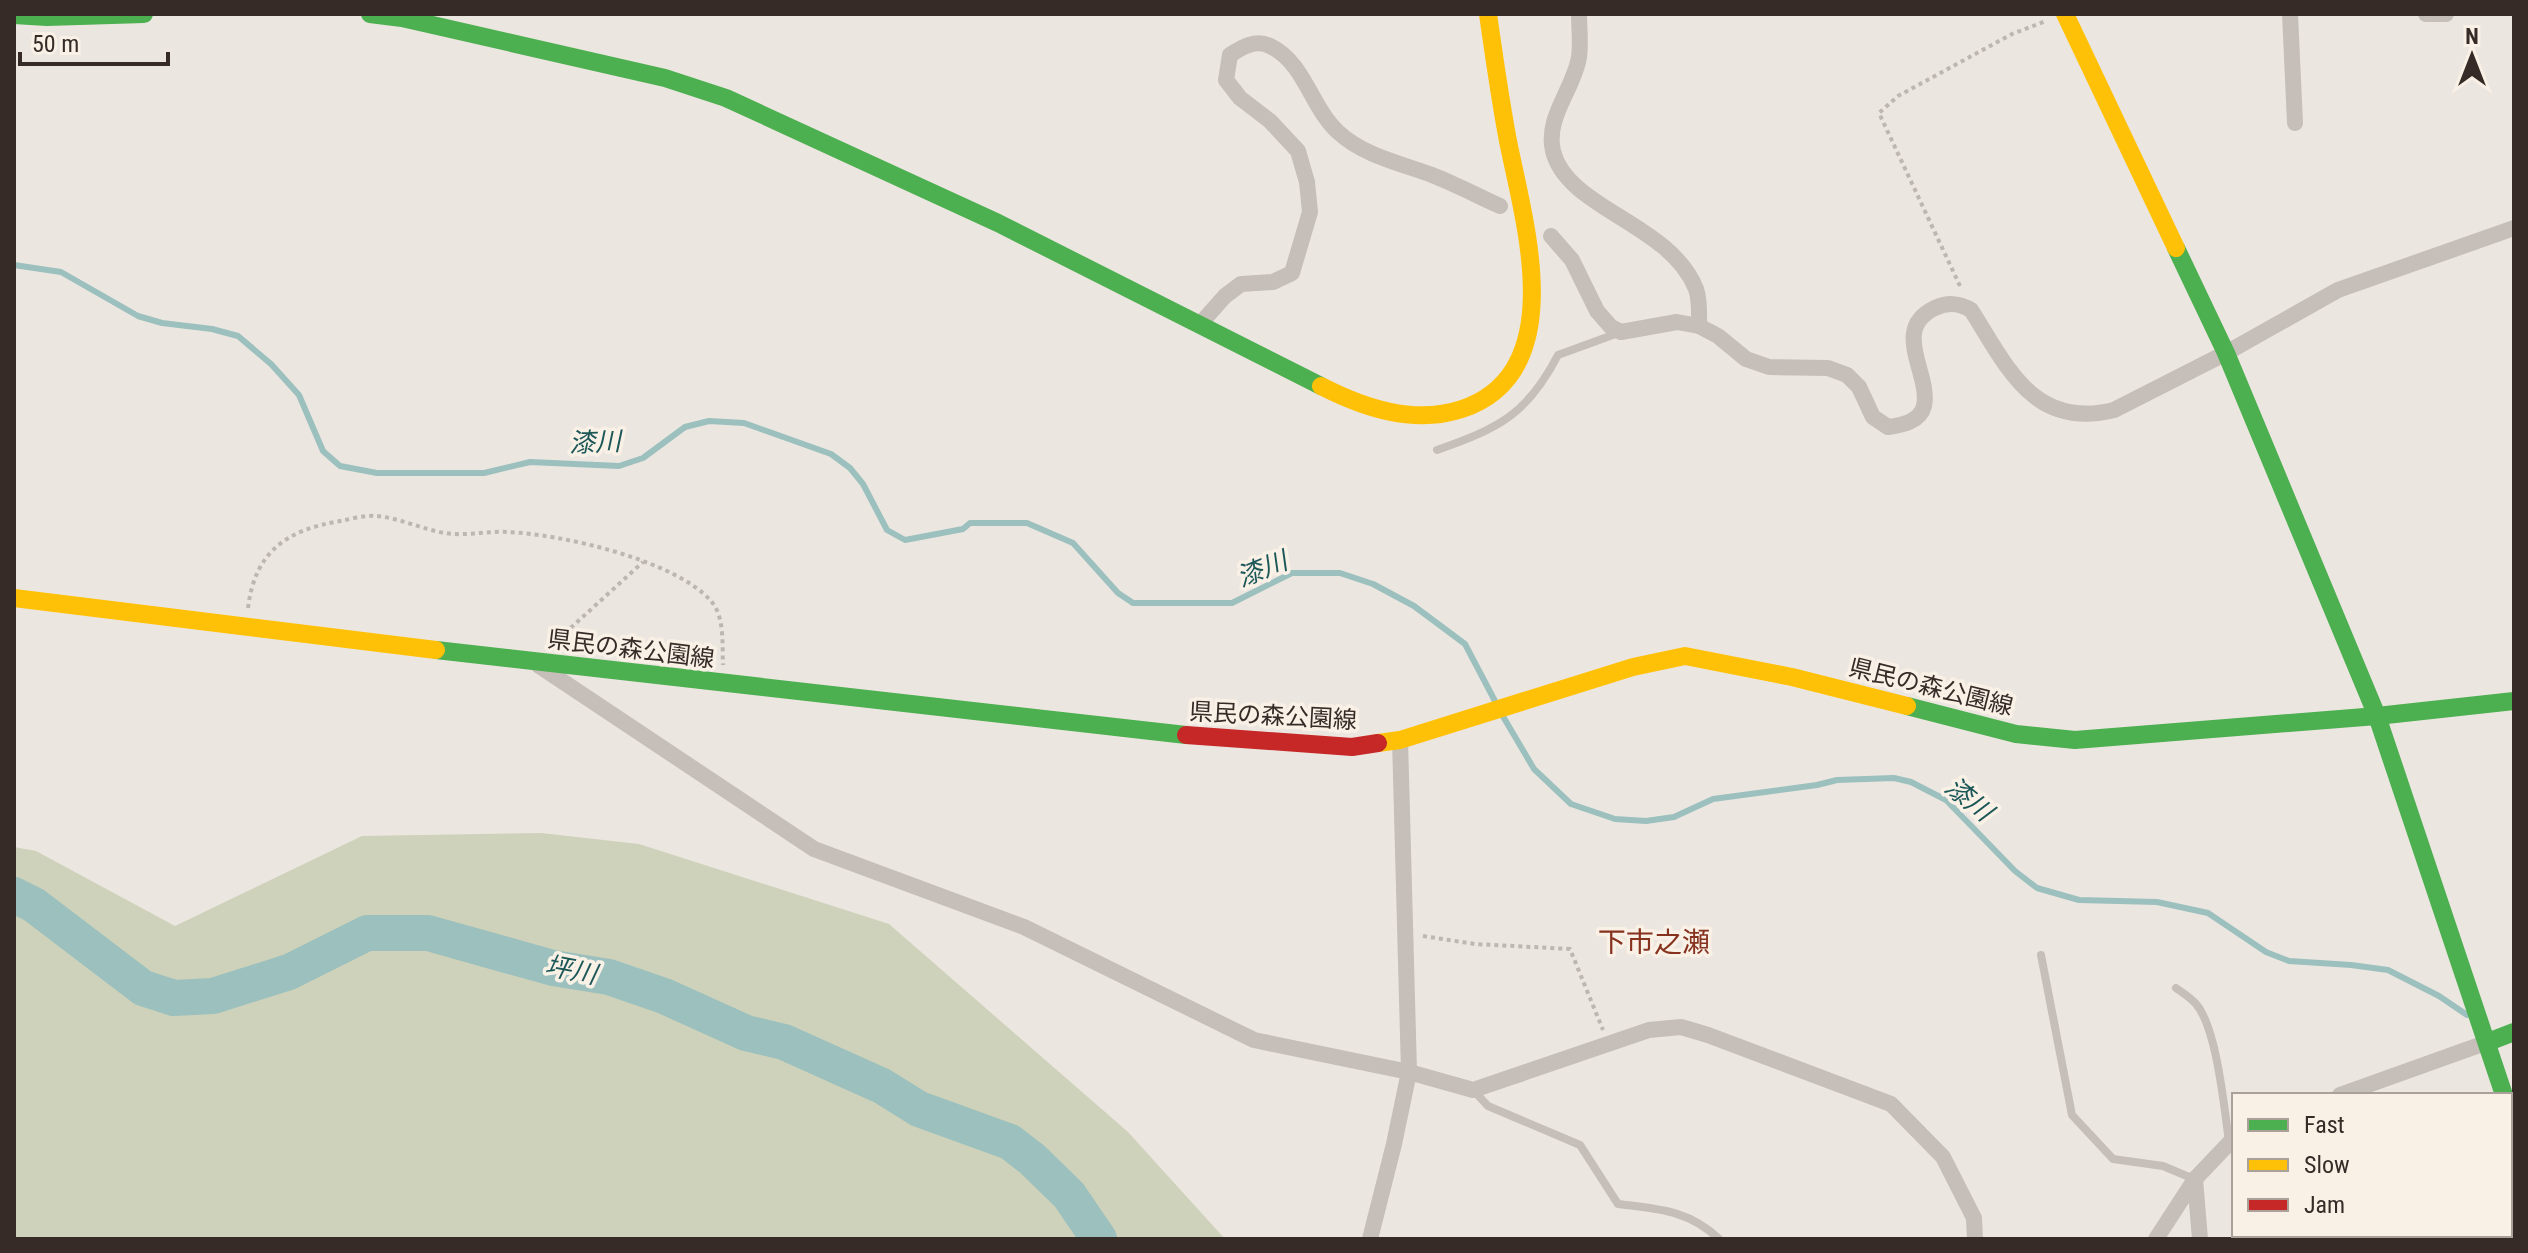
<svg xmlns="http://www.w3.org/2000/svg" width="2528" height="1253" font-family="'Roboto Condensed','Noto Sans JP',sans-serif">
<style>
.green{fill:#ced2ba}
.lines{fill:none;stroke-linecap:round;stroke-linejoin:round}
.stream{stroke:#9bc0be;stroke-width:6}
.river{stroke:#9bc0be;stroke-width:36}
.path{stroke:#beb6b1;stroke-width:4;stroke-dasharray:4 4;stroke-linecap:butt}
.lane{stroke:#c5beb9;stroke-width:8}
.street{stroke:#c5beb9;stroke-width:16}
.fast{stroke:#4caf50;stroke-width:18}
.slow{stroke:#ffc107;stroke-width:18}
.jam{stroke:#c62828;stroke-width:18}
.labels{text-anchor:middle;stroke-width:7;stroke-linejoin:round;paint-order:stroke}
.street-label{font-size:24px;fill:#362b27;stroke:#f9f0e6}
.water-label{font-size:26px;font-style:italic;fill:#1c5758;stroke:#f9f0e6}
.quarter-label{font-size:28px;fill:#86321f;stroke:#f9f0e6}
</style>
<rect width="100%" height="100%" fill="#ece6e0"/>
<polygon class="green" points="541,833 639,844 889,924 1128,1132 1225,1239 14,1239 14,847 36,851 175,926 362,836"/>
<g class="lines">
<g class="stream">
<polyline points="14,265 61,272 138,316 162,323 212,329 238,336 271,364 299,395 323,451 340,466 377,473 484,473 530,462 619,466 643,458 685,427 709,421 744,423 831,454 850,468 863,484 887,530 905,540 963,529 970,523 1027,523 1073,543 1118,593 1133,603 1232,603 1292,573 1340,573 1373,584 1414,606 1465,644 1496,703"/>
<polyline points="1501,713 1534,769 1571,804 1615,819 1646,821 1674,817 1713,799 1817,785 1837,780 1894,778 1911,782 1946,800 2015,871 2037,888 2079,900 2157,902 2208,913 2266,952 2289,961 2351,965 2388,970 2439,996 2467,1015"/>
</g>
<polyline class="river" points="14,895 34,905 143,988 174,998 213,996 289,972 367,933 428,933 553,968 609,977 664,996 746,1033 784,1042 882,1086 919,1109 1010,1142 1032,1159 1069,1195 1099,1239"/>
<g class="path">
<polyline points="1960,286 1879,113 1898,96 2012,34 2046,21"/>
<path d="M 248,608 C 255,551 287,530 340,521 C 351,519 365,515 376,516 C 402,518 427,532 453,534 C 471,535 489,531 507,532 C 561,534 675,560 711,601 C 725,617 722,644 723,665"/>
<polyline points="553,644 643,562"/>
<polyline points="1423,936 1475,944 1570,949 1603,1030"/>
</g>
<g class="lane">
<path d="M 1437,450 C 1499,428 1527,415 1558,355 L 1621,332"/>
<polyline points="2041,955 2072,1115 2113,1159 2163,1166 2194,1179"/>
<path d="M 2176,988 C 2183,993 2191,998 2196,1004 C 2217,1028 2224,1108 2229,1141"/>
<path d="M 1473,1090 L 1488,1106 L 1580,1145 L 1618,1204 C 1658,1209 1689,1210 1719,1239"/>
</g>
<g class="street">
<path d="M 1579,14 C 1579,28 1581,43 1579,57 C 1574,89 1545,117 1553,151 C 1567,209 1670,223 1696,289 C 1700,300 1699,314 1699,326"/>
<polyline points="2290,14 2295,123"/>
<polyline points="2426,14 2446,14"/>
<path d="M 1551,236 L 1572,260 L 1597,311 L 1611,327 L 1621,332 L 1677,322 L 1699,326 L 1718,336 L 1746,359 L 1769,367 L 1828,368 L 1847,375 L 1859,387 L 1873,417 L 1888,427 C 1902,425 1920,422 1924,406 C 1931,374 1890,329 1935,308 C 1947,302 1960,303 1971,310 C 2007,366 2033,430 2114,410 L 2226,353 L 2338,290 L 2514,228"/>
<path d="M 1201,323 L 1225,296 L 1241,284 L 1273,282 L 1292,273 L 1310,212 L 1307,182 L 1298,151 L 1270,121 L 1240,98 L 1226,80 L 1230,55 C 1242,47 1256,39 1270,46 C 1305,63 1310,106 1338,132 C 1364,156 1400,163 1432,175 C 1455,184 1478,196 1500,206"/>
<polyline points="538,665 814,849 1024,927 1254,1040 1409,1072 1473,1090 1649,1030 1681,1027 1708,1035 1891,1104 1943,1157 1974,1218 1975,1239"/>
<polyline points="2340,1095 2488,1042"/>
<polyline points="2195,1179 2200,1239"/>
<polyline points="2486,1235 2494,1239"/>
<polyline points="1370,1239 1394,1144 1409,1072 1400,740"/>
<polyline points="2156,1239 2195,1179 2234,1138"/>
</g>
<g class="fast">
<polyline points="370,14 402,18 665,78 726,98 998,223 1321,386"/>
<polyline points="14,15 47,17 144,14"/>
<polyline points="2176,248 2226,353 2377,716 2504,1095"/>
<polyline points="436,650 1186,735"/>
<polyline points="1907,706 2016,734 2075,740 2377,716 2514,701"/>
<polyline points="2488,1042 2514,1032"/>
<polyline points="2510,1113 2514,1126"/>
</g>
<g class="slow">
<polyline points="2065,14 2176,248"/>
<path d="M 1321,386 C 1364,408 1414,425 1462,409 C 1571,372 1524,222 1508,141 C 1500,99 1494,56 1488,14"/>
<polyline points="14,598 436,650"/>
<polyline points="1378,743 1400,740 1633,667 1685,656 1792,677 1907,706"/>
</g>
<polyline class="jam" points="1186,735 1352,747 1378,743"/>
</g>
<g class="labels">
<g class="street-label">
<text transform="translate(631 649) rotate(7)" y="8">県民の森公園線</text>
<text transform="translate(1931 687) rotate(14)" y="8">県民の森公園線</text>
<text transform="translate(1273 716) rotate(3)" y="8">県民の森公園線</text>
</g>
<g class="water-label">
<text transform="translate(595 442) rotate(-2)" y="9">漆川</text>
<text transform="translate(1262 569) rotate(-22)" y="9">漆川</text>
<text transform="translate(1969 799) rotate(39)" y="9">漆川</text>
<text transform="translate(571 970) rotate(11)" y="9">坪川</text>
</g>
<g class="quarter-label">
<text x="1654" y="952">下市之瀬</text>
</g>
</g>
<rect width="2528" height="1253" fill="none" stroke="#362b27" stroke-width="32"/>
<rect x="2232" y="1093" width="280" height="144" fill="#f9f0e6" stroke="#aba19a" stroke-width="2"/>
<rect x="2248" y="1119" width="40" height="12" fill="#4caf50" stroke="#aba19a" stroke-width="2"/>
<text x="2304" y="1133" font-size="24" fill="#362b27">Fast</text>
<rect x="2248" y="1159" width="40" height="12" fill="#ffc107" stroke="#aba19a" stroke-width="2"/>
<text x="2304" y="1173" font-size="24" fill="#362b27">Slow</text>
<rect x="2248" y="1199" width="40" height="12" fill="#c62828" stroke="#aba19a" stroke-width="2"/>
<text x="2304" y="1213" font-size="24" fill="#362b27">Jam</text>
<g transform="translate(2472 56)" stroke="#f9f0e6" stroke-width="6" paint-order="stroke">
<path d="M0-6L14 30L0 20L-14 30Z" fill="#362b27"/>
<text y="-12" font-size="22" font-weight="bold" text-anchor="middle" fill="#362b27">N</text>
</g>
<path d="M20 52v12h148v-12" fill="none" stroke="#362b27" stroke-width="4"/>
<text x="32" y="52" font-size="24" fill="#362b27" stroke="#f9f0e6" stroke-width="6" paint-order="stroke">50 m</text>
</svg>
